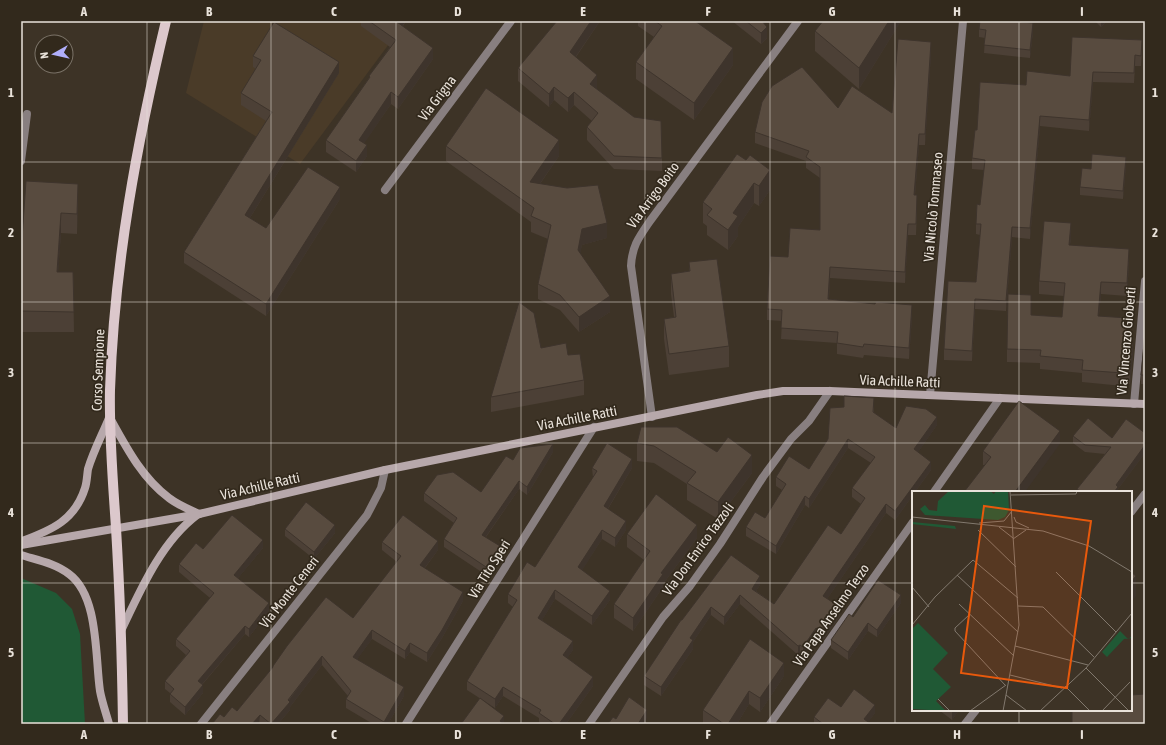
<svg xmlns="http://www.w3.org/2000/svg" width="1166" height="745" font-family="'Asap Condensed',sans-serif">
<style>
.built{fill:#4a3b28}
.green{fill:#205935}
.lines{fill:none;stroke-linecap:round;stroke-linejoin:round}
.lane{stroke:#887f80;stroke-width:8}
.street{stroke:#887f80;stroke-width:8}
.secondary{stroke:#b7a8ab;stroke-width:8}
.primary{stroke:#dcc8cc;stroke-width:10}
.wall{fill:#4c4036}
.shaded-wall{fill:#3e342c}
.building{fill:#584b3f;stroke:#3e342c}
.grid{fill:none;stroke:#e9e2da;stroke-width:1;stroke-opacity:0.55}
.labels{text-anchor:middle;stroke-width:3.5;stroke-linejoin:round;paint-order:stroke}
.street-label{font-size:14px;fill:#e9e2da;stroke:#32291c}
.inset-road{fill:none;stroke:#82796e;stroke-width:1}
.view{fill:#e8590c;fill-opacity:0.15;stroke:#e8590c;stroke-width:2}
.inset-edge{fill:none;stroke:#e9e2da;stroke-width:2}
.neatline{fill:none;stroke:#e9e2da;stroke-width:1.5}
.grid-label{font-size:13px;text-anchor:middle;font-weight:bold;fill:#e9e2da}
</style>
<rect width="100%" height="100%" fill="#3d3326"/>
<polygon class="built" points="204,21 406,21 300,164 186,93"/>
<polygon class="green" points="21,578 56,593 72,609 80,634 85,724 21,724"/>
<g class="lines">
<polyline class="lane" points="21,161 27,114"/>
<g class="street">
<polyline points="385,190 511,21"/>
<polyline points="930,395 963,21"/>
<polyline points="1134,404 1145,281"/>
<path d="M 652,417 L 631,266 C 632,246 639,237 650,221 L 798,21"/>
<polyline points="934,492 1000,398"/>
<polyline points="1131,512 1145,494"/>
<polyline points="201,724 367,515 381,488 385,470"/>
<polyline points="406,724 594,427"/>
<polyline points="589,724 663,617 690,586 720,544 763,477 791,439 809,421 830,391"/>
<polyline points="770,724 913,522"/>
<polyline points="965,724 976,710"/>
</g>
<g class="secondary">
<path d="M 110,418 C 126,447 142,478 169,498 C 178,505 188,509 199,514"/>
<path d="M 22,541 C 52,530 75,520 85,488 C 87,482 87,475 88,469 C 93,452 102,435 109,418"/>
<polyline points="21,545 199,514 385,470 757,395 783,391 830,391 1145,404"/>
<path d="M 21,555 C 37,560 55,563 69,574 C 99,596 95,657 100,691 C 102,702 106,713 109,724"/>
<path d="M 121,631 C 140,591 161,542 197,515"/>
</g>
<path class="primary" d="M 123,724 C 122,659 120,594 116,528 C 113,482 109,436 110,390 C 114,265 137,142 166,21"/>
</g>
<g class="wall">
<polygon points="361,21 406,21 403,26 433,59 398,109 391,104 364,143 367,156 356,172 326,152 326,140 369,78 369,76 390,47 361,26"/>
<polygon points="556,21 600,21 576,57 597,88 596,89 662,158 662,171 614,169 587,140 587,127 592,121 574,105 568,112 554,100 549,107 518,81 518,68 557,21"/>
<polygon points="638,21 695,21 733,65 694,120 636,79 636,62 654,37 638,26"/>
<polygon points="732,21 762,21 767,38 761,44"/>
<polygon points="901,21 859,89 815,51 815,31"/>
<polygon points="1021,21 1021,22 1033,31 1030,58 984,53 985,38 979,37 979,29"/>
<polygon points="1095,21 1107,21 1101,27"/>
<polygon points="1142,51 1141,66 1135,66 1134,83 1093,82 1089,131 1040,126 1030,239 1012,237 1006,311 975,309 972,361 944,360 944,349 976,282 980,235 976,234 976,224 980,205 984,170 972,169 972,158 977,130 1026,85 1070,76"/>
<polygon points="931,53 925,145 919,145 915,195 917,206 916,235 908,235 905,283 830,278 829,299 912,316 909,359 864,355 863,358 837,354 837,343 781,339 782,321 767,320 767,309 788,257 820,230 820,178 806,168 806,161 755,143 755,132 838,108 892,113"/>
<polygon points="253,56 339,73 250,218 266,228 340,199 266,316 184,263 184,252 266,121 241,105 241,93 256,69 253,67"/>
<polygon points="446,146 559,156 540,184 607,238 582,245 580,253 610,312 579,332 560,310 538,299 538,284 548,239 531,232 531,222 446,161"/>
<polygon points="737,154 770,190 759,206 754,203 738,227 738,236 728,250 707,235 707,226 703,223 703,202"/>
<polygon points="1126,165 1123,199 1080,195 1080,187 1091,169"/>
<polygon points="26,181 78,204 77,234 61,233 58,272 73,272 74,332 21,332 21,253"/>
<polygon points="1071,236 1070,245 1129,262 1127,296 1101,294 1099,316 1128,331 1127,342 1133,355 1130,384 1123,384 1123,386 1082,382 1082,373 1040,369 1040,363 1007,362 1007,349 1031,315 1062,317 1064,296 1039,294 1039,281"/>
<polygon points="689,262 729,346 729,367 669,375 664,339 664,319 674,317 671,294 671,274 689,271"/>
<polygon points="1145,347 1145,384 1141,384 1141,375"/>
<polygon points="568,355 584,380 584,395 491,412 491,397"/>
<polygon points="874,407 874,413 896,428 937,425 918,452 931,470 915,492 913,492 913,495 895,520 886,513 827,599 840,616 822,641 816,637 803,656 800,653 798,655 740,604 724,625 711,615 693,642 693,649 661,696 644,685 644,676 682,620 731,555 760,585 756,591 774,604 841,534 861,504 852,497 852,488 871,463 848,448 809,508 805,505 776,554 746,536 746,527 765,518 782,490 776,486 776,477 809,469"/>
<polygon points="1145,433 1145,453 1118,489 1118,492 1077,492 1077,489 1105,454 1085,452 1073,443 1073,436 1112,438"/>
<polygon points="637,443 717,452 752,473 718,519 687,500 687,484 654,463 637,461"/>
<polygon points="1060,444 984,465 983,465 983,451"/>
<polygon points="553,452 527,495 519,489 486,537 500,554 486,575 444,547 444,539 454,523 424,501 424,493 481,492 513,460"/>
<polygon points="592,468 632,468 608,509 626,530 615,547 602,539 582,570 610,600 592,625 555,599 542,620 573,650 567,658 593,686 566,724 542,724 539,722 539,718 503,696 495,708 467,690 467,681 513,607 508,603 508,594 535,567 593,478"/>
<polygon points="285,529 335,533 314,559 285,536"/>
<polygon points="627,534 697,538 663,584 663,587 633,631 614,618 614,604 644,560 627,547"/>
<polygon points="382,542 438,550 425,568 463,601 442,638 427,662 410,652 405,659 372,639 357,659 404,696 388,724 373,724 346,708 346,699 348,696 322,665 290,707 290,710 278,724 212,724 237,711 273,668 273,666 353,618 397,562 382,550"/>
<polygon points="913,546 913,565 911,563 911,550"/>
<polygon points="263,548 238,578 269,611 249,637 245,634 202,685 203,693 185,715 170,702 170,693 165,689 165,681 186,655 176,646 176,639 210,598 179,572 179,564 203,549"/>
<polygon points="901,603 877,637 868,631 848,660 831,648 831,640 853,617"/>
<polygon points="784,676 760,712 749,704 737,724 703,724 703,710"/>
<polygon points="841,707 875,713 868,722 871,724 814,724 814,717"/>
<polygon points="939,710 959,710 952,720"/>
</g>
<g class="shaded-wall">
<polygon points="398,21 406,21 397,33 397,22"/>
<polygon points="591,21 600,21 570,65 570,52"/>
<polygon points="889,21 901,21 859,89 859,68"/>
<polygon points="1101,21 1107,21 1101,27"/>
<polygon points="1033,23 1033,31 1030,58 1030,50"/>
<polygon points="767,27 767,38 761,44 761,33"/>
<polygon points="931,42 931,53 925,145 925,134"/>
<polygon points="433,48 433,59 398,109 398,97"/>
<polygon points="733,48 733,65 694,120 694,103"/>
<polygon points="339,62 339,73 245,226 245,215"/>
<polygon points="1093,72 1093,82 1089,131 1089,120"/>
<polygon points="597,75 597,88 590,97 590,84"/>
<polygon points="554,87 554,100 549,107 549,94"/>
<polygon points="391,92 391,104 359,151 359,140"/>
<polygon points="574,92 574,105 568,112 568,98"/>
<polygon points="1040,116 1040,126 1030,239 1030,228"/>
<polygon points="919,134 919,145 914,206 914,195"/>
<polygon points="559,140 559,156 530,198 530,182"/>
<polygon points="367,145 367,156 356,172 356,161"/>
<polygon points="1126,157 1126,165 1123,199 1123,191"/>
<polygon points="770,170 770,190 759,206 759,186"/>
<polygon points="754,183 754,203 738,227 738,236 728,250 728,230 733,213"/>
<polygon points="78,184 78,204 77,234 77,214"/>
<polygon points="340,187 340,199 266,316 266,304"/>
<polygon points="61,213 61,233 57,293 57,272"/>
<polygon points="607,223 607,238 582,245 578,266 578,250 582,229"/>
<polygon points="1071,223 1071,236 1069,258 1069,245"/>
<polygon points="908,224 908,235 905,283 905,272"/>
<polygon points="1012,227 1012,237 1006,311 1006,301"/>
<polygon points="1129,249 1129,262 1127,296 1127,283"/>
<polygon points="830,267 830,278 828,310 828,299"/>
<polygon points="1101,282 1101,294 1098,328 1098,316"/>
<polygon points="610,296 610,312 579,332 579,317"/>
<polygon points="975,299 975,309 972,361 972,351"/>
<polygon points="912,305 912,316 909,359 909,348"/>
<polygon points="1128,318 1128,331 1126,355 1126,342"/>
<polygon points="1133,343 1133,355 1130,384 1130,371"/>
<polygon points="937,417 937,425 914,458 914,449"/>
<polygon points="1060,431 1060,444 1025,492 1015,492"/>
<polygon points="848,439 848,448 809,508 809,499"/>
<polygon points="553,444 553,452 527,495 527,487"/>
<polygon points="1145,445 1145,453 1118,489 1118,492 1114,492 1116,485"/>
<polygon points="752,455 752,473 718,519 718,502"/>
<polygon points="632,459 632,468 604,515 604,506"/>
<polygon points="931,462 931,470 915,492 913,492 913,495 895,520 895,511"/>
<polygon points="519,481 519,489 482,542 482,535"/>
<polygon points="805,496 805,505 776,554 776,546"/>
<polygon points="886,504 886,513 823,605 823,596"/>
<polygon points="626,521 626,530 615,547 615,538"/>
<polygon points="335,525 335,533 314,559 314,552"/>
<polygon points="697,525 697,538 663,584 663,587 633,631 633,618 661,573"/>
<polygon points="602,530 602,539 578,577 578,567"/>
<polygon points="263,540 263,548 234,583 234,575"/>
<polygon points="438,541 438,550 420,574 420,565"/>
<polygon points="500,546 500,554 486,575 486,567"/>
<polygon points="760,576 760,585 752,597 752,589"/>
<polygon points="1136,576 1136,596 1131,603 1131,582"/>
<polygon points="555,590 555,599 538,627 538,618"/>
<polygon points="610,591 610,600 592,625 592,616"/>
<polygon points="463,592 463,601 442,638 427,662 427,653"/>
<polygon points="740,595 740,604 724,625 724,617"/>
<polygon points="901,595 901,603 877,637 877,630"/>
<polygon points="269,603 269,611 249,637 249,629"/>
<polygon points="711,607 711,615 693,642 693,649 661,696 661,687 690,638"/>
<polygon points="840,607 840,616 822,641 822,632"/>
<polygon points="868,623 868,631 848,660 848,652"/>
<polygon points="245,626 245,634 198,689 198,681"/>
<polygon points="816,628 816,637 803,656 803,647"/>
<polygon points="372,630 372,639 353,665 353,657"/>
<polygon points="573,641 573,650 563,664 563,655"/>
<polygon points="410,643 410,652 405,659 405,651"/>
<polygon points="800,645 800,653 798,655 798,646"/>
<polygon points="322,656 322,665 290,707 290,710 278,724 271,724"/>
<polygon points="784,663 784,676 760,712 760,698"/>
<polygon points="593,677 593,686 566,724 559,724"/>
<polygon points="203,685 203,693 185,715 185,707"/>
<polygon points="404,687 404,696 388,724 384,724 384,722"/>
<polygon points="503,687 503,696 495,708 495,699"/>
<polygon points="749,691 749,704 737,724 728,724"/>
<polygon points="875,705 875,713 867,724 864,719"/>
<polygon points="647,710 647,718 644,724 638,724"/>
<polygon points="953,710 959,710 952,720 952,712"/>
<polygon points="260,715 259,724 252,724"/>
<polygon points="504,716 504,724 500,721"/>
</g>
<g class="building">
<polygon points="369,21 398,21 397,22 433,48 398,97 391,92 359,140 367,145 356,161 326,140 370,77 369,76 396,40"/>
<polygon points="557,21 591,21 570,52 597,75 590,84 634,117 661,121 662,158 614,156 587,127 598,113 574,92 568,98 554,87 549,94 518,68"/>
<polygon points="655,21 695,21 733,48 694,103 636,62 662,26"/>
<polygon points="746,21 762,21 767,27 761,33"/>
<polygon points="823,21 889,21 859,68 815,31"/>
<polygon points="980,21 1021,21 1021,22 1033,23 1030,50 984,45 986,30 979,29"/>
<polygon points="274,22 339,62 245,215 266,228 308,167 340,187 266,304 184,252 272,112 241,93 261,60 253,56"/>
<polygon points="1072,37 1142,40 1141,56 1135,55 1134,73 1093,72 1089,120 1040,116 1030,228 1012,227 1006,301 975,299 972,351 944,349 948,281 976,282 981,224 976,224 977,204 980,205 985,160 972,158 975,130 977,130 980,82 1026,85 1027,71 1070,76"/>
<polygon points="898,39 931,42 925,134 919,134 914,195 917,195 916,224 908,224 905,272 830,267 828,299 875,304 876,302 912,305 909,348 864,344 863,347 837,343 838,332 781,328 782,310 767,309 770,256 788,257 790,228 820,230 820,167 806,157 809,151 755,132 762,102 772,86 802,67 838,108 852,86 892,113"/>
<polygon points="486,88 559,140 530,182 567,188 598,185 607,223 582,229 578,250 610,296 579,317 560,295 538,284 551,225 531,216 534,208 446,146"/>
<polygon points="737,154 746,160 750,155 770,170 759,186 754,183 733,213 738,216 728,230 707,215 712,209 703,202"/>
<polygon points="1092,154 1126,157 1123,191 1080,187 1082,168 1091,169"/>
<polygon points="26,181 78,184 77,214 61,213 57,272 73,272 74,312 21,311 21,253"/>
<polygon points="1044,221 1071,223 1069,245 1129,249 1127,283 1101,282 1098,316 1128,318 1126,342 1133,343 1130,371 1123,371 1123,373 1082,370 1083,360 1040,356 1041,350 1007,349 1008,294 1031,295 1031,315 1062,317 1065,283 1039,281"/>
<polygon points="717,259 729,346 669,354 664,319 676,317 671,274 690,271 689,262"/>
<polygon points="519,302 534,313 541,348 566,343 568,355 580,354 584,380 491,397"/>
<polygon points="1144,347 1145,347 1145,375 1141,375"/>
<polygon points="844,396 874,398 873,412 896,428 906,406 926,409 937,417 914,449 931,462 895,511 886,504 823,596 840,607 822,632 816,628 803,647 800,645 798,646 740,595 724,617 711,607 690,638 693,640 661,687 644,676 681,620 682,620 731,555 760,576 752,589 774,604 828,525 841,534 865,498 852,488 875,457 848,439 809,499 805,496 776,546 746,527 755,512 765,518 786,484 776,477 789,456 809,469 828,439 830,408 844,407"/>
<polygon points="1019,401 1060,431 1015,492 964,492 991,457 983,451"/>
<polygon points="1088,418 1112,438 1126,419 1145,433 1145,445 1116,485 1118,487 1114,492 1081,492 1077,489 1111,447 1085,445 1073,436"/>
<polygon points="641,427 677,427 717,452 728,437 752,455 718,502 687,483 696,472 654,446 637,443"/>
<polygon points="607,443 632,459 604,506 626,521 615,538 602,530 578,567 610,591 592,616 555,590 538,618 573,641 563,655 593,677 559,724 555,724 539,713 541,710 503,687 495,699 467,681 517,600 508,594 527,562 535,567 597,471 592,468"/>
<polygon points="553,444 527,487 519,481 482,535 500,546 486,567 444,539 457,518 424,493 437,475 453,472 481,492 506,456 513,460 520,448"/>
<polygon points="656,494 697,525 661,573 663,574 633,618 614,604 650,551 627,534"/>
<polygon points="306,502 335,525 314,552 285,529"/>
<polygon points="232,515 263,540 234,575 269,603 249,629 245,626 198,681 203,685 185,707 170,694 174,689 165,681 190,651 176,639 214,593 179,564 196,543 203,549"/>
<polygon points="403,515 438,541 420,565 463,592 442,630 427,653 410,643 405,651 372,630 353,657 404,687 384,722 346,699 351,691 322,656 288,700 290,702 271,724 260,715 252,724 212,724 220,714 224,717 232,707 237,711 273,667 273,666 287,646 326,597 353,618 401,556 382,542"/>
<polygon points="913,546 913,551 911,550"/>
<polygon points="1131,572 1136,576 1131,582"/>
<polygon points="878,580 901,595 877,630 868,623 848,652 831,640 849,614 853,617"/>
<polygon points="750,639 784,663 760,698 749,691 728,724 724,724 703,710"/>
<polygon points="854,689 875,705 864,719 871,724 823,724 814,717 828,698 841,707"/>
<polygon points="1145,694 1145,724 1072,724 1072,710 1131,710 1131,695"/>
<polygon points="629,697 647,710 638,724 608,724 613,717 616,719"/>
<polygon points="480,698 504,716 500,721 504,724 461,724"/>
</g>
<path class="grid" d="M 147,21 L 147,724M 271,21 L 271,724M 396,21 L 396,724M 521,21 L 521,724M 645,21 L 645,724M 770,21 L 770,724M 895,21 L 895,724M 1019,21 L 1019,492M 21,162 L 1145,162M 21,302 L 1145,302M 21,443 L 1145,443M 21,583 L 913,583M 1131,583 L 1145,583M 1019,710 L 1019,724"/>
<g class="labels">
<g class="street-label">
<text transform="translate(437 98) rotate(-53)" y="5">Via Grigna</text>
<text transform="translate(653 195) rotate(-54)" y="5">Via Arrigo Boito</text>
<text transform="translate(933 207) rotate(-85)" y="5">Via Nicolò Tommaseo</text>
<text transform="translate(1126 341) rotate(-85)" y="5">Via Vincenzo Gioberti</text>
<text transform="translate(98 370) rotate(-88)" y="5">Corso Sempione</text>
<text transform="translate(900 381) rotate(2)" y="5">Via Achille Ratti</text>
<text transform="translate(577 418) rotate(-11)" y="5">Via Achille Ratti</text>
<text transform="translate(260 486) rotate(-13)" y="5">Via Achille Ratti</text>
<text transform="translate(698 549) rotate(-54)" y="5">Via Don Enrico Tazzoli</text>
<text transform="translate(489 569) rotate(-58)" y="5">Via Tito Speri</text>
<text transform="translate(289 592) rotate(-52)" y="5">Via Monte Ceneri</text>
<text transform="translate(831 615) rotate(-55)" y="5">Via Papa Anselmo Terzo</text>
</g>
</g>
<g transform="translate(912 491)">
<rect width="220" height="220" fill="#3d3326"/>
<path d="M 37,0 L 78,0 L 82,3 L 84,0 L 96,0 L 97,19 L 93,26 L 86,29 L 13,24 L 8,18 L 13,14 L 17,19 L 25,20 L 26,10 ZM 0,31 L 43,35 L 44,38 L 0,33 ZM 6,132 L 36,162 L 21,178 L 39,196 L 24,210 L 34,220 L 0,218 L 0,138 ZM 208,140 L 216,148 L 220,145 L 220,147 L 212,148 L 195,166 L 190,161 Z" fill="#205935"/>
<path class="inset-road" d="M 99,4 L 164,3 L 165,0M 0,26 L 131,40 L 177,55 L 220,81M 102,26 L 104,31 L 117,37M 67,32 L 92,30 L 100,20M 87,36 L 101,47M 66,39 L 104,76M 101,48 L 114,39M 144,81 L 204,141M 45,84 L 106,141M 0,96 L 17,116M 47,113 L 102,165M 106,115 L 131,116 L 182,166M 57,124 L 43,137 L 43,140 L 93,194M 0,134 L 23,106 L 61,69 L 106,107M 103,155 L 176,174M 174,177 L 217,220M 98,184 L 150,197M 153,195 L 178,220M 94,204 L 115,220M 26,208 L 38,220M 58,220 L 94,194M 91,220 L 107,134 L 98,0M 128,220 L 174,177 L 220,122M 190,220 L 218,191"/>
<path class="view" d="M 72,15 L 179,30 L 155,197 L 49,182 Z"/>
<rect width="220" height="220" class="inset-edge"/>
</g>
<rect width="1166" height="745" fill="none" stroke="#32291c" stroke-width="44"/>
<g transform="translate(54 54) rotate(262)"><circle r="19" fill="#32291c" stroke="#7b7368"/>
<path d="M0-3L7 15L0 10L-7 15Z" fill="#b0aefa"/>
<text y="-6" font-size="11" font-weight="bold" text-anchor="middle" fill="#e9e2da">N</text>
</g>
<rect x="22" y="22" width="1122" height="701" class="neatline"/>
<g class="grid-label">
<text x="84" y="16">A</text>
<text x="209" y="16">B</text>
<text x="334" y="16">C</text>
<text x="458" y="16">D</text>
<text x="583" y="16">E</text>
<text x="708" y="16">F</text>
<text x="832" y="16">G</text>
<text x="957" y="16">H</text>
<text x="1082" y="16">I</text>
<text x="11" y="97">1</text>
<text x="1155" y="97">1</text>
<text x="11" y="237">2</text>
<text x="1155" y="237">2</text>
<text x="11" y="377">3</text>
<text x="1155" y="377">3</text>
<text x="11" y="517">4</text>
<text x="1155" y="517">4</text>
<text x="11" y="657">5</text>
<text x="1155" y="657">5</text>
<text x="84" y="739">A</text>
<text x="209" y="739">B</text>
<text x="334" y="739">C</text>
<text x="458" y="739">D</text>
<text x="583" y="739">E</text>
<text x="708" y="739">F</text>
<text x="832" y="739">G</text>
<text x="957" y="739">H</text>
<text x="1082" y="739">I</text>
</g>
</svg>
